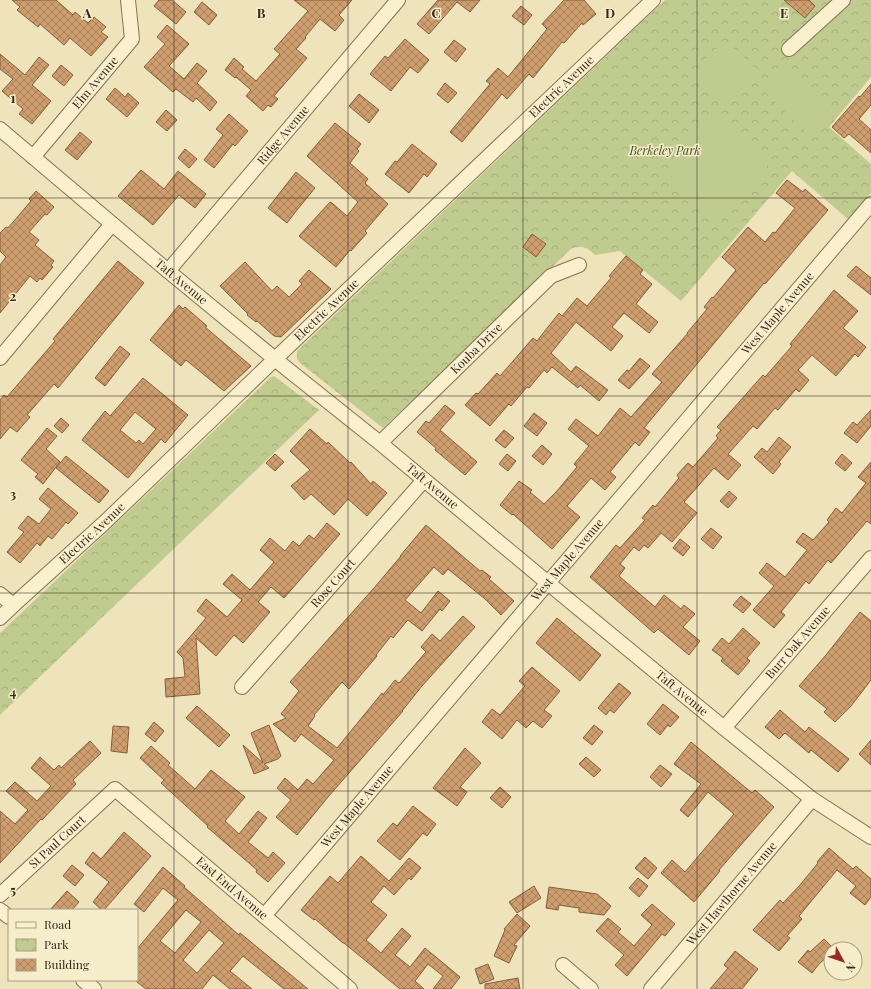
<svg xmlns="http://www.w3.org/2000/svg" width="871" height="989" font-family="'Playfair Display',serif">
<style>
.park{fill:url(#park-crowns)}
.pitch{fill:#c0cc8f}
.building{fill:url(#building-cross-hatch);stroke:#855d3a;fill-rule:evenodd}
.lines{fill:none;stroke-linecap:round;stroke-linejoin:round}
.street-casing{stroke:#857254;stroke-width:16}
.street{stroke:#faf0cd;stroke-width:14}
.grid{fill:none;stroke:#34281a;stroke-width:1;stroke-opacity:0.55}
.labels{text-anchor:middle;stroke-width:3;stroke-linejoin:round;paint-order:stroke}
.street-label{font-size:12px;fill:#34281a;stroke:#f6edca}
.park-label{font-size:12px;font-style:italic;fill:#415120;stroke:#f6edca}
.grid-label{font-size:13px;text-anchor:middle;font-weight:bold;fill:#34281a;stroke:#f6edca;stroke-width:3;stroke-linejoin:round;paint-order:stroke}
</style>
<defs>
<pattern id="park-crowns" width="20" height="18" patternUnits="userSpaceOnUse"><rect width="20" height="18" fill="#c0cc8f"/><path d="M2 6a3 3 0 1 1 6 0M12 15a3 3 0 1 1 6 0" fill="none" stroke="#a6af7b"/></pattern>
<pattern id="building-cross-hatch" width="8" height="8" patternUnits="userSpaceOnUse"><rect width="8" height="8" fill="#ce9e6f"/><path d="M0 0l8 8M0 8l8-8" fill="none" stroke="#a8815a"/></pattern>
</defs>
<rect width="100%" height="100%" fill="#eee3ba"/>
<g class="park">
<path d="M 665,0 L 871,0 L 871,77 L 829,127 L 871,164 L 871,193 L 848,219 L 792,171 L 681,301 L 620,251 L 595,255 C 586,247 584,246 572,248 L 383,428 L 300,363 L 297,359 L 297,351 Z"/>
<polygon points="274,376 319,410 0,715 0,633 271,377"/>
</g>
<g class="pitch">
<polygon points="725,40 757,70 727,101 694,72"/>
<polygon points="784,71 832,116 812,138 765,92"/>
<polygon points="717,119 770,162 721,221 705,217 677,192 670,169 676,154 688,135 704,123"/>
</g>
<g class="building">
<polygon points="12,0 56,0 73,15 75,12 88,23 94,17 106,27 101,32 108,37 91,56 70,38 64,45 40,24 38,27 17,10 20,7"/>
<polygon points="159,0 172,0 186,12 176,24 154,6"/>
<polygon points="294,0 352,0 339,15 344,20 335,31 320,19 305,37 306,38 296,49 307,58 274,96 278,99 271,107 268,105 263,111 246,96 251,90 236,77 235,78 225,70 234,58 244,67 242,69 256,81 280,54 274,49 308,11"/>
<polygon points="438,0 480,0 470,12 457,2 429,34 417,24"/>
<polygon points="564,0 584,0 596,14 583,25 582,23 564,43 562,42 533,78 529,74 507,99 502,94 462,142 450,132 490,84 486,81 498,68 508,77 547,29 542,24"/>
<polygon points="784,0 809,0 815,6 805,18"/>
<polygon points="202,2 217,15 209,25 194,12"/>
<polygon points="521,6 532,15 524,25 512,16"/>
<polygon points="167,25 189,44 169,66 184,79 197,63 207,71 197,83 217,102 210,111 196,98 193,102 176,89 173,92 144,67 165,44 157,37"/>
<polygon points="405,39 429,60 418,73 410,67 391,91 370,74 385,56 388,58"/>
<polygon points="454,40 466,49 456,62 444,52"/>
<polygon points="0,54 25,75 39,57 49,65 32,85 51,101 32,124 19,114 23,109 2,91 13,79 0,69"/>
<polygon points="61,65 73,75 64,86 52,76"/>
<polygon points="445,83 457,93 448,103 437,94"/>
<polygon points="871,84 871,105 859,119 871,130 871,153 849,134 844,138 832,127 859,96 860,97"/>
<polygon points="115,88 125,97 128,93 139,103 127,117 106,99"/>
<polygon points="359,94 379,110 369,123 349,106"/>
<polygon points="166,110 177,120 167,131 156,122"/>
<polygon points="229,114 248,131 235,146 233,144 214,168 204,160 223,135 216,129"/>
<polygon points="335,123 361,144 357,149 359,151 350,163 368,179 365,183 388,204 365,231 367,233 351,251 350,250 336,267 299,236 330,202 332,203 347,216 358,202 307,156"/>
<polygon points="80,132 92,142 77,160 65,150"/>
<polygon points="412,144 437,164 427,177 424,174 409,193 385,174 395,161 397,162"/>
<polygon points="185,149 197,159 189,168 178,158"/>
<polygon points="141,170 164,189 178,171 206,194 195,208 179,195 153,225 118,196"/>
<polygon points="296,172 315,188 297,210 287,223 268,208"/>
<polygon points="787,180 803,192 805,189 828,210 779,268 765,284 764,283 644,428 650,432 639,446 635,442 610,472 616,477 605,490 591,478 567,506 580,517 552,549 513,514 512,515 500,505 519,481 532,490 530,492 544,504 557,491 577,467 574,464 589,446 568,429 576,419 598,436 620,408 631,417 662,382 652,374 688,333 687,333 707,309 704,307 712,297 713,298 736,270 722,257 748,227 765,242 773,232 775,233 795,208 776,193"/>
<polygon points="36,191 54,207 47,215 45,214 29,232 39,240 35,245 54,261 51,265 53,267 42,280 40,278 37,282 30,276 0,313 0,265 6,257 0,251 0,233 6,227 8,228 31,201 29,199"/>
<polygon points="532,234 546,244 536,257 523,247"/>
<polygon points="626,256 643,270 640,274 652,284 636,304 658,322 649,333 624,313 612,327 623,336 611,351 576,322 551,353 571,372 576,366 608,390 599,401 580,385 578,388 552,367 547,373 544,370 529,388 527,387 511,406 509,404 490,426 465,405 476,393 478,394 497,373 500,376 533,338 537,341 559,313 562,316 577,298 587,306 611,278 609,276"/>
<polygon points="118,261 144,283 58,388 54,384 27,415 30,417 17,432 10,427 0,439 0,400 4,395 7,397 55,341 53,339"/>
<polygon points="245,262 272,291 277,286 289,297 302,284 299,281 309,270 331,289 281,337 274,336 257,321 256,322 247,315 248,314 220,286"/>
<polygon points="856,266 871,278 871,295 847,276"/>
<polygon points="834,290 858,311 843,328 866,347 858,357 855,354 836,376 812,355 798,370 809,380 799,392 796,389 778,410 775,408 757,429 753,426 728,454 741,465 728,480 714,468 684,502 697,513 672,542 661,533 648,548 644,545 639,551 634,547 620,564 625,568 619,576 655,607 664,595 681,609 684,605 695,614 683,627 700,641 689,655 658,629 654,633 590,577 616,545 620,548 645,520 642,518 653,505 655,507 679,478 677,475 688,463 693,467 718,438 716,436 721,430 717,427 763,375 765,377 792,346 790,344"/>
<polygon points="179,305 183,309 185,307 207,326 205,327 251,366 224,391 186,360 181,366 150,340"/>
<polygon points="120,346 130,354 105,386 95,378"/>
<polygon points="640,358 650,366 629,389 618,380 627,370 629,371"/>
<path d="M 143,378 L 188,415 L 165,443 L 161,439 L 128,478 L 82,440 L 105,411 L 110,416 ZM 135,412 L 156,429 L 143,444 L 139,440 L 136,443 L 120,430 Z"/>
<polygon points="445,405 455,413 440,430 477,462 465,475 435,450 436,448 417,432 426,421 429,423"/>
<polygon points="871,410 871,426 857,443 844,433 853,422 857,425"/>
<polygon points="534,413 547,423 537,436 524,426"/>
<polygon points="61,418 69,425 62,433 54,426"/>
<polygon points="47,428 57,436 46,449 60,462 43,484 35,477 38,474 21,460"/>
<polygon points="310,429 327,444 328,442 350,463 351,462 371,484 373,481 387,493 367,516 348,499 334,515 311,494 304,500 291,486 310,470 290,451"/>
<polygon points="504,430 514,438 505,448 495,440"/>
<polygon points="779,437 791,447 779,462 781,464 773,474 754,457 762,448 767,452"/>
<polygon points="542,445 552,454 543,465 532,456"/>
<polygon points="275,454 284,462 275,471 266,463"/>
<polygon points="507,454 516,461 508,471 499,464"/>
<polygon points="842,454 852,463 845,471 835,463"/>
<polygon points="66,456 109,491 99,503 56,468"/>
<polygon points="871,462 871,524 867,521 831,563 828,560 809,584 806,581 781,612 785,615 774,628 753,610 774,586 759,573 767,563 785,577 807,550 796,542 803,533 813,540 829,522 827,520 836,508 842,513 866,483 858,477"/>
<polygon points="48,488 78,513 68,524 66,522 52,539 48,536 40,546 37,543 20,563 7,552 24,532 18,528 28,516 39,524 51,509 39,499"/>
<polygon points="729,491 737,498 728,508 720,501"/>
<polygon points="327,523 340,534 284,598 271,587 258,602 270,612 243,643 234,635 216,656 196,638 200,694 166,697 165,679 185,677 183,658 177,652 206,618 197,611 206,599 227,617 242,600 223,584 232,574 250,590 274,562 260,550 270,538 285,551 293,541 299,546 309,535 314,539"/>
<polygon points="426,525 480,571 482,570 491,577 489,579 514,601 501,615 485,599 448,569 443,575 434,567 405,600 421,613 438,591 450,601 442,611 440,609 422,631 408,620 406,622 393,638 391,636 376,655 377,656 349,689 342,682 314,715 315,716 308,726 337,748 382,693 383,695 395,680 399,683 426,652 421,647 432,634 440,641 463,616 475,627 422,686 402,711 403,711 328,797 297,835 276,817 291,800 277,788 285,778 298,790 307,779 313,784 334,760 301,734 295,742 273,724 286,718 281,714 299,691 290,682 374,588 401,556 400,556"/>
<polygon points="711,528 722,537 713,549 701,539"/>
<polygon points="680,539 690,547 683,556 673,548"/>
<polygon points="741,596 751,604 743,613 733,605"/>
<polygon points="860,612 871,621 871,680 851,706 835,722 824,712 827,709 799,686 826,655"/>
<polygon points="557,618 601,655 580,681 536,643"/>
<polygon points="743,628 760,643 747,658 750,661 738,675 721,661 723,658 712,650 722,638 729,644"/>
<polygon points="532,667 560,691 544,710 552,716 542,728 533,721 526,728 517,720 502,739 482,722 492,709 500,715 525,686 519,681"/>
<polygon points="619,683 631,693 614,713 610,710 606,715 598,708"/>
<polygon points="663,704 679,717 670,727 668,725 660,735 647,724"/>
<polygon points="197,706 230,735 219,747 186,718"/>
<polygon points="780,710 805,732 809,727 849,759 838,772 811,750 809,753 785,733 779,739 765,727"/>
<polygon points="154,722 164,731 155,742 145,734"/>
<polygon points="269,725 281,756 278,759 264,764 269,768 254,774 243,745 263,763 251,733"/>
<polygon points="594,725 603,732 592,745 583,738"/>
<polygon points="113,726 129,727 127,753 111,751"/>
<polygon points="871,740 871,765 859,754"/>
<polygon points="90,741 101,753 73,780 76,784 42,820 41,819 0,863 0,811 15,824 28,810 6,791 15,782 37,801 51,786 31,768 40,757 54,770 59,765 61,768"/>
<polygon points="691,742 752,793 755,790 774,807 719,870 720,871 694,902 661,873 672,860 685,872 734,814 708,792 688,817 680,810 701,784 674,764"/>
<polygon points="151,746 170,763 168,765 195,789 211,770 245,797 225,821 239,834 258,811 267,818 248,842 268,858 273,852 285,863 268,882 256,872 257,870 207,827 208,826 161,783 164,780 140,758"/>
<polygon points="465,748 481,763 460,787 467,792 457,806 433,788"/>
<polygon points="586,757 601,770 594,777 579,764"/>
<polygon points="660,765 672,774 661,787 650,777"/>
<polygon points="500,787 511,797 502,808 490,798"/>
<polygon points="413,806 436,824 427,836 423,833 400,860 377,841 393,823 397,826"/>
<polygon points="124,832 151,856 104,910 102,910 93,902 109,882 85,863 93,852 101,859"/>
<polygon points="829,848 853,869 856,866 871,879 871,897 865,905 850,893 856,886 837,870 799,916 802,919 787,936 790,938 779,951 753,930 780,900 783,903 800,885 818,863 817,862"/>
<polygon points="361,856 389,881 409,858 421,868 411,880 409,878 394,895 384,886 371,902 387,915 366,940 381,953 402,928 411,936 395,955 410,967 425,948 460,977 451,989 433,989 443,976 428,964 415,981 424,989 400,989 344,943 343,943 315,919 314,920 301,910 330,876 338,883"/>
<polygon points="645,857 657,868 648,879 635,868"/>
<polygon points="72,865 84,875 75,886 63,876"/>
<path d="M 163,867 L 185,886 L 184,887 L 239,935 L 240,933 L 308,989 L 284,989 L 243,956 L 230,971 L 252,989 L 230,989 L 213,975 L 202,989 L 146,989 L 137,982 L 137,949 L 178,900 L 163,888 L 144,912 L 134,904 ZM 186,910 L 201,922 L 175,953 L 160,941 ZM 209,930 L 224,943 L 197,973 L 183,960 Z"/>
<polygon points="638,878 648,886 639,897 629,888"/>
<polygon points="534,886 541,898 517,913 509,902"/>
<polygon points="549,887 597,894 611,906 604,915 579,912 579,908 559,905 558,910 546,908"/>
<polygon points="67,891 79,902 72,910 50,910"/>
<polygon points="652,904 675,924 665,936 662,934 627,976 615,965 624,955 596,931 608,918 621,929 618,932 634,946 652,925 641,915"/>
<polygon points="517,914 530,926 514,945 517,946 509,963 494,956 505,930 504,929"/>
<polygon points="824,939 834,949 831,949 831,953 819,964 812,973 798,962 808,950 810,952"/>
<polygon points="735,951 758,969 742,989 710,989 728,968 724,965"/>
<polygon points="488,964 494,979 480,984 475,969"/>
<polygon points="518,978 520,989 485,989 485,984"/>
</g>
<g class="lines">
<defs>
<g id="street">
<polyline points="789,49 843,0"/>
<path id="s1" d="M 0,129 L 168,271 L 286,368 L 380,443 L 548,583 L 724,728 L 812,799 L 871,837"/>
<path id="s2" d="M 33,157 L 132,39 L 128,0"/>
<path id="s3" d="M 168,271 L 398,0"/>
<polyline points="0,358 112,224"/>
<path id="s4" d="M 380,443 L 551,276 L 579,265"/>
<polyline points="0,594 13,605"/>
<path id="s5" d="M 0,618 L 20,599 L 103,524 L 275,359 L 653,0"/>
<path id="s6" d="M 242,687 L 424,480"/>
<path id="s7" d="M 724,728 L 871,558"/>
<path id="s8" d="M 0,895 L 115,789 L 350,989"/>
<polyline points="0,910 9,917"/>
<path id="s9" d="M 264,916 L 871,204"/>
<polyline points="563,965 591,989"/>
<polyline points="83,980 94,989"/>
<path id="s10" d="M 651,989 L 812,799"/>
</g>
</defs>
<use href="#street" class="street-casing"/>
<use href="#street" class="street"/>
</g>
<path class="grid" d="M 174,0 L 174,989M 348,0 L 348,989M 523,0 L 523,989M 697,0 L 697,989M 0,198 L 871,198M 0,396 L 871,396M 0,593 L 871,593M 0,791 L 871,791"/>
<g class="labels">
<g class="street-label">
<text dy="4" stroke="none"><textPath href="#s2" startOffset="97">Elm Avenue</textPath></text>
<text dy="4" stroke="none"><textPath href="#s5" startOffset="773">Electric Avenue</textPath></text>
<text dy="4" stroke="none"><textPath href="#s3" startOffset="178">Ridge Avenue</textPath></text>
<text dy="4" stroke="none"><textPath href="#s1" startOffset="237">Taft Avenue</textPath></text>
<text dy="4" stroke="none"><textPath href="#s5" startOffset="449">Electric Avenue</textPath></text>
<text dy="4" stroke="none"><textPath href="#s9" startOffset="792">West Maple Avenue</textPath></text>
<text dy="4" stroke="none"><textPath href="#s4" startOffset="135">Kouba Drive</textPath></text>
<text dy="4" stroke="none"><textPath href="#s1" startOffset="561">Taft Avenue</textPath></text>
<text dy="4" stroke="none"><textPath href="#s5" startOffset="125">Electric Avenue</textPath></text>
<text dy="4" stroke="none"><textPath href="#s9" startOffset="468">West Maple Avenue</textPath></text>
<text dy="4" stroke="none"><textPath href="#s6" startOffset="138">Rose Court</textPath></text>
<text dy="4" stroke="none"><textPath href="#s7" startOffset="113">Burr Oak Avenue</textPath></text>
<text dy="4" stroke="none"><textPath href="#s1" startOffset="885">Taft Avenue</textPath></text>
<text dy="4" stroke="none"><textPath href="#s9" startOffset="144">West Maple Avenue</textPath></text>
<text dy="4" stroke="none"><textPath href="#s8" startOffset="78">St Paul Court</textPath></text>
<text dy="4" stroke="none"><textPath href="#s8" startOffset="310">East End Avenue</textPath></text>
<text dy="4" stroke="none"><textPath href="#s10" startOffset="125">West Hawthorne Avenue</textPath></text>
</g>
<g class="park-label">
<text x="665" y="155">Berkeley Park</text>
</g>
</g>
<g class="grid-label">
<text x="87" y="18">A</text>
<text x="261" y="18">B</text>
<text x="436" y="18">C</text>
<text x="610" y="18">D</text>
<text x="784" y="18">E</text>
<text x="13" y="103">1</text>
<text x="13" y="301">2</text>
<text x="13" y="499">3</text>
<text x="13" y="697">4</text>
<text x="13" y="895">5</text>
</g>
<rect x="8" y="909" width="130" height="72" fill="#f6edca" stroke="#a89e84"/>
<rect x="16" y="922" width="20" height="6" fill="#faf0cd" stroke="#a89e84"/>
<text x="44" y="929" font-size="12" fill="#34281a">Road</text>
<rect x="16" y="939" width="20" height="12" fill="url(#park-crowns)" stroke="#a89e84"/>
<text x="44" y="949" font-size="12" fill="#34281a">Park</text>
<rect x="16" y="959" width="20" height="12" fill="url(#building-cross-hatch)" stroke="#a89e84"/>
<text x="44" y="969" font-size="12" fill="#34281a">Building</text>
<g transform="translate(843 961) rotate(130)"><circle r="19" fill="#f6edca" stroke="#a89e84"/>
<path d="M0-3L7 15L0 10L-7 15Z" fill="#962b23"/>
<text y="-6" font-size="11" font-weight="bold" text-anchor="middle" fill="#34281a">N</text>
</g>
</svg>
